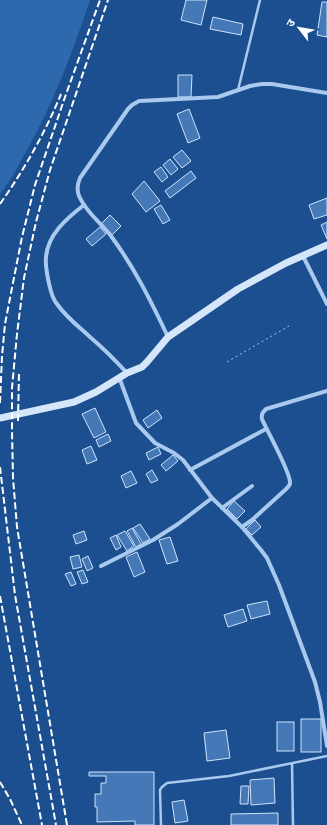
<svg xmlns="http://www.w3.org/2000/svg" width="327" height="825" font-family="'Varela Round','Noto Sans Devanagari',sans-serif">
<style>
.green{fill:#2e69ad}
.building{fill:#4478b7;stroke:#cfe3fa}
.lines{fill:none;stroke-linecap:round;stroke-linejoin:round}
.path{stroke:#a9c9ee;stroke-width:1;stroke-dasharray:2 3;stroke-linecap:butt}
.lane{stroke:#a9c9ee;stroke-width:2.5}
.street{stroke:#a9c9ee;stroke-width:4}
.secondary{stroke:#d6e6fa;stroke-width:7}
.rail{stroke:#fff;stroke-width:2;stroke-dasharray:7 3;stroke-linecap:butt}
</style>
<rect width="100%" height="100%" fill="#1b4f8f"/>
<path class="green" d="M 0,0 L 90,0 C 73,51 54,102 27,150 C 19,165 11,180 0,194 Z"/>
<g class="building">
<polygon points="186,0 207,0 201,25 181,20"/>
<polygon points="322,2 327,2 327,37 317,35"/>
<polygon points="213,17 243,24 241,35 210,29"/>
<polygon points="178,75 192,75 191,97 178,97"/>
<polygon points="189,109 200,138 188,143 177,114"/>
<polygon points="182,150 191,161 182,168 173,157"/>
<polygon points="170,159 178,169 171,175 163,165"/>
<polygon points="161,167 168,177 162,182 154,172"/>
<polygon points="191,171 196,178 170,198 165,191"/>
<polygon points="144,181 160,201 146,212 132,194"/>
<polygon points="327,198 327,215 314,219 309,205"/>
<polygon points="161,205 170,220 163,224 154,209"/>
<polygon points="110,215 121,226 112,235 101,224"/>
<polygon points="327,222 327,239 321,225"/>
<polygon points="100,227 106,234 92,246 86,239"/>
<polygon points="95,408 106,432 94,438 82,414"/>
<polygon points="157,410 162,418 148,428 143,420"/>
<polygon points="108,434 111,441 99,447 96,440"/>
<polygon points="91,446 97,460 87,464 82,450"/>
<polygon points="158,447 161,454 149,460 146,453"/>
<polygon points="173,455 178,461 166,471 161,465"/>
<polygon points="152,470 158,480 151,483 146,474"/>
<polygon points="131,471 137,483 126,488 121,476"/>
<polygon points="234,501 245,511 237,519 227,509"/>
<polygon points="255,520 261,527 252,535 246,529"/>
<polygon points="140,524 150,539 143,543 133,528"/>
<polygon points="132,528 141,544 136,547 127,531"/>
<polygon points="84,531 87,540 76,544 73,535"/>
<polygon points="125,531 134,546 127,551 117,535"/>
<polygon points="116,535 121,547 116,550 110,538"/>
<polygon points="170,537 178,561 167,564 159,540"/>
<polygon points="137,552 145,572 134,577 126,557"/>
<polygon points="79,555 82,567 73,569 70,557"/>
<polygon points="88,556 93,568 87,571 82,559"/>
<polygon points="83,570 88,582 82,584 77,572"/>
<polygon points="71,572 76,584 71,586 65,574"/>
<polygon points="267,601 270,614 251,619 247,605"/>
<polygon points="243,609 247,621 228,627 224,615"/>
<rect x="301" y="719" width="20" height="33"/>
<rect x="277" y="722" width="17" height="29"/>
<polygon points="226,730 230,758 207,761 204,733"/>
<polygon points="89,772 154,772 154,825 135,825 135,821 97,822 97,807 95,807 95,794 101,794 101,783 106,783 106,776 89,776"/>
<polygon points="274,778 275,803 251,805 250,780"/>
<polygon points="241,786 249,786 248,804 240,804"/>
<polygon points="184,800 188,821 175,823 172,802"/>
<polygon points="278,813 278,825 231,825 231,814"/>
</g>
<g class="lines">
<polyline class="path" points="227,362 289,326"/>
<g class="lane">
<polyline points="238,90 260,0"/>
<polyline points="292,764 293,825"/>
<polyline points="161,825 160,790 162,787 167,783 229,776 327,756"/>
</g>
<g class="street">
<path d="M 84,205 C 67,218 47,235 46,258 C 45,265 47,272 48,279 C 50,287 51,297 57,304 C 66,317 78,326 90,337 C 103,348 115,360 127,373"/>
<polyline points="303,256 327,304"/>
<path d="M 168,337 C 151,301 134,267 111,236 C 101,223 87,213 80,198 C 76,191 77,185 80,178 L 128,109 L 132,105 L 139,101 L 218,97 L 250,86 L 262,84 L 272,84 L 327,93"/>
<polyline points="119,377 136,423 155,443 174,453 183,460 212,498 242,527 261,550 267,558 279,585 315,682 320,702 327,746"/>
<polyline points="190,470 266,429"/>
<polyline points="222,508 252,486"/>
<path d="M 242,527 L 252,520 L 285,490 C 287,488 290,486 290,483 C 291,473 267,431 262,419 C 261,414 263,412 266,409 L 327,391"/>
<polyline points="101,566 153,540 178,524 212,498"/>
</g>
<polyline class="secondary" points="0,418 74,402 96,392 127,373 142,367 147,362 168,337 238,289 286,263 327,245"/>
<g class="rail">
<path d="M 0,204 C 24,170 45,133 61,94"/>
<polyline points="0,403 2,356 5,324 11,293 22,237 35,185 65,97 100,0"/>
<polyline points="18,421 19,373"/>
<polyline points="0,467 15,595 56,825"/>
<polyline points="0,596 42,825"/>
<polyline points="0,782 10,799 22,825"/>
<polyline points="67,825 17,527 13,478 12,431 12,388 17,334 24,278 36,222 50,170 108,0"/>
</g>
</g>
<g transform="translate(299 28) rotate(301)" stroke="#1b4f8f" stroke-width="3" paint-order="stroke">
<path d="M0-3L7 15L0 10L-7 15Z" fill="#ffffff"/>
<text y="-6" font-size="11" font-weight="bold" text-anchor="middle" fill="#ffffff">उ</text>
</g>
</svg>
